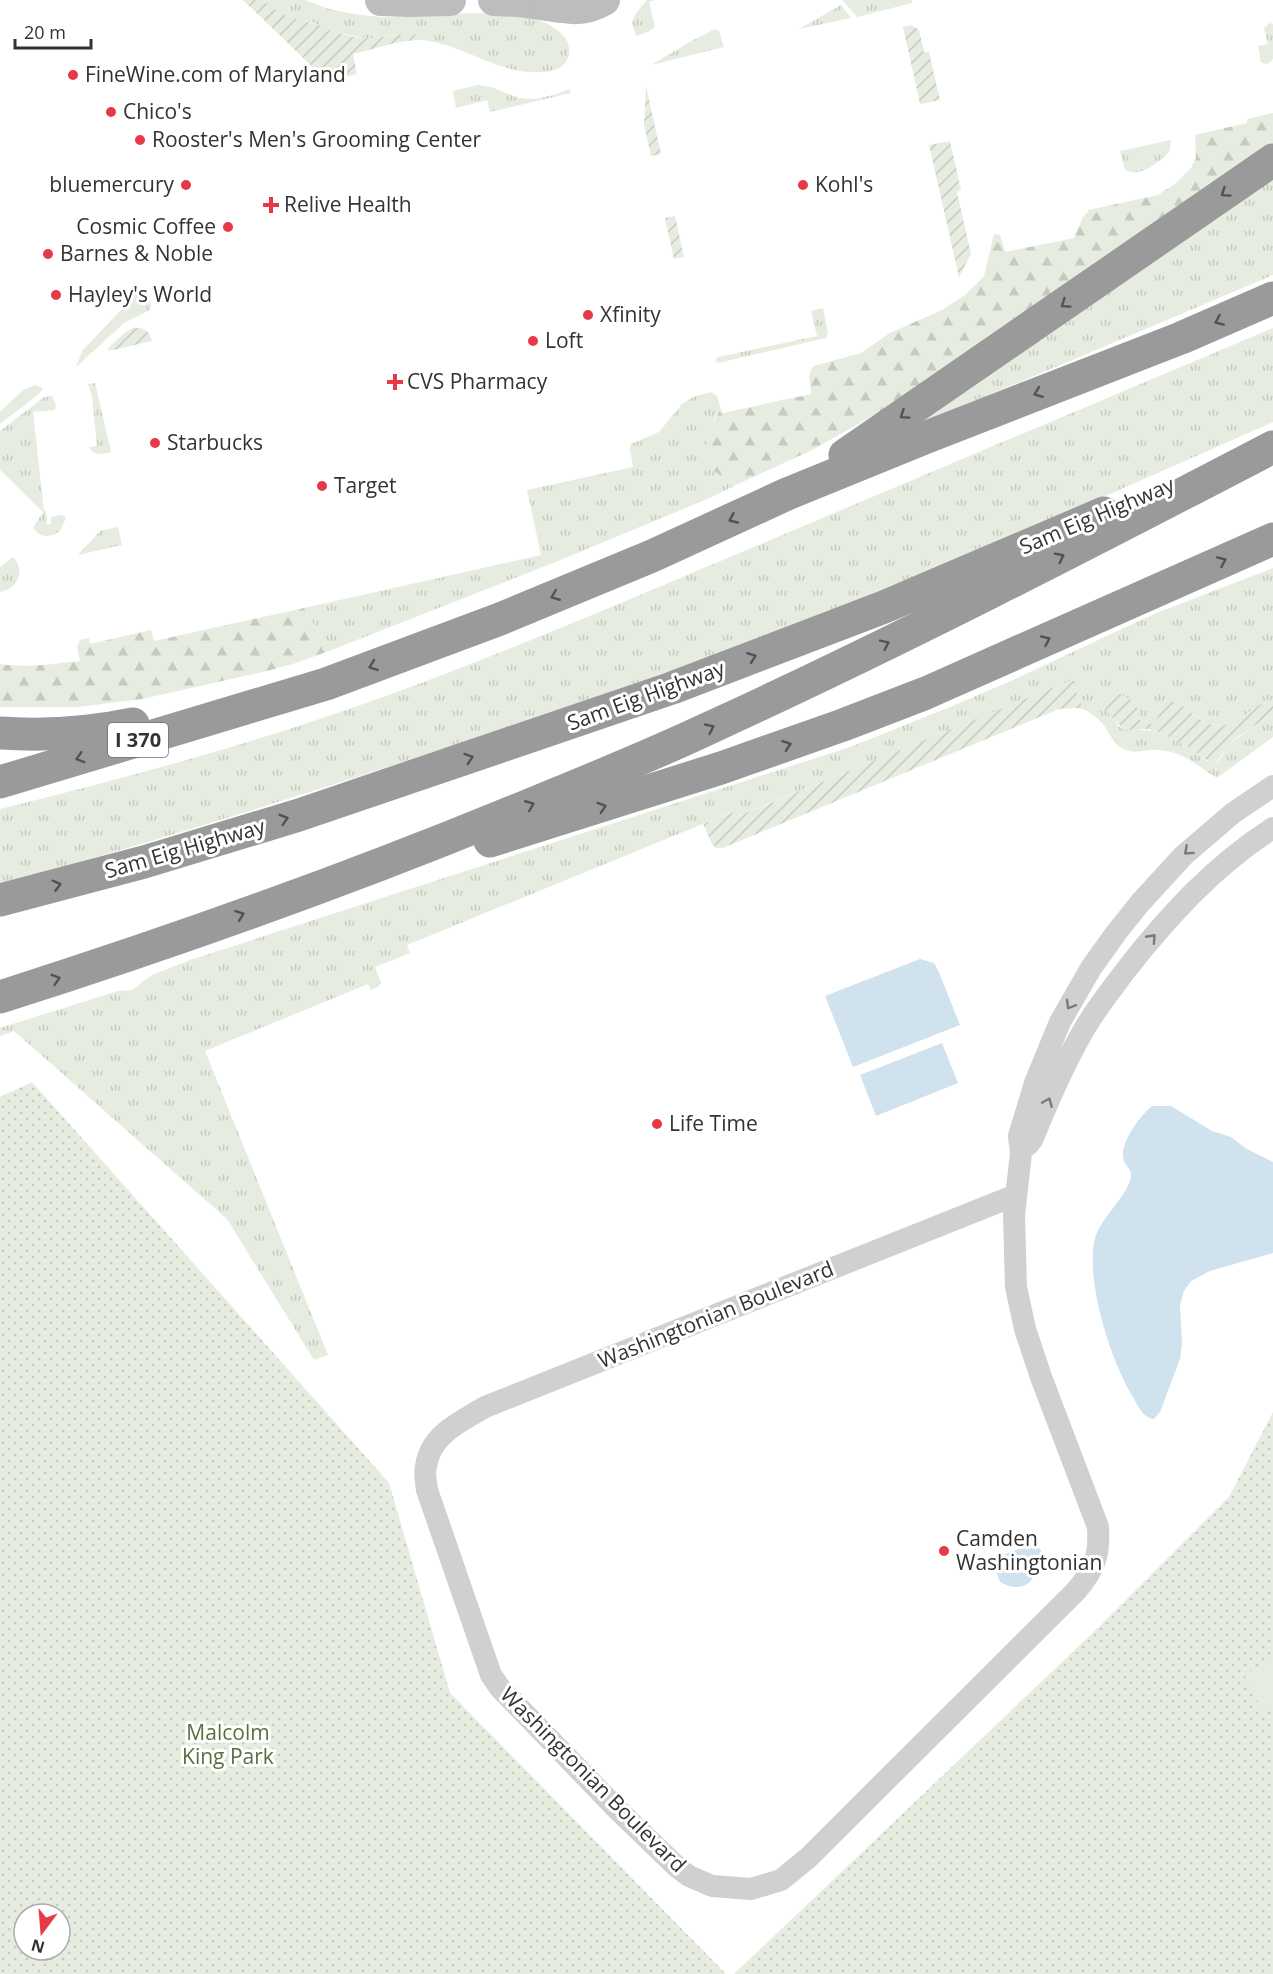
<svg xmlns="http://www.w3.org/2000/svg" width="1273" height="1974" font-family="'Open Sans',sans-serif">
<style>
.grass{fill:url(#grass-tufts)}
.forest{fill:url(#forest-firs)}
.park{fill:url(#park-dots);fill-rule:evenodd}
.garden{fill:url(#garden-furrows)}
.pitch{fill:#e6ecdf}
.water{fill:#cfe2ee}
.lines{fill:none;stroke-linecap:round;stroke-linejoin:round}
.street{stroke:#d0d0d0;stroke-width:22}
.secondary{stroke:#bdbdbd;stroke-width:32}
.highway{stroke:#9a9a9a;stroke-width:33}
.oneway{stroke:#525252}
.oneway2{stroke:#7a7a7a}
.poi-dot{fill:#e63946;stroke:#fff;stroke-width:2}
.labels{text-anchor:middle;stroke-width:6;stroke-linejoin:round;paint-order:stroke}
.shield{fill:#fff;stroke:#707070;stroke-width:1.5}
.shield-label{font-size:20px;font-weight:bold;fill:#333}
.poi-label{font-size:21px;fill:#333;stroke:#fff;text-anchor:start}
.street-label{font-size:21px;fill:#333;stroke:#fff}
.park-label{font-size:21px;fill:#56703f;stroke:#fff}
</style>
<defs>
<pattern id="grass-tufts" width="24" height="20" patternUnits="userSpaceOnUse" patternTransform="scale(1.5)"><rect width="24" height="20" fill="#e6ecdf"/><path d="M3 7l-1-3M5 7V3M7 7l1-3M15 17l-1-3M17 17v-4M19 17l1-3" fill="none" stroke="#c6cbc0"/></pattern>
<pattern id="forest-firs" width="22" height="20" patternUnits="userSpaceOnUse" patternTransform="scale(1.5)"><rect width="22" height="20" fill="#e6ecdf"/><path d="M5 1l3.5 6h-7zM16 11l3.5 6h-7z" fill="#c6cbc0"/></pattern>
<pattern id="park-dots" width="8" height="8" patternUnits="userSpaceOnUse" patternTransform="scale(1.5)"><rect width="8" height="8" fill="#e6ecdf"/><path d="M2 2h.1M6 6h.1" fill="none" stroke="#c6cbc0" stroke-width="1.8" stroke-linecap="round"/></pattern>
<pattern id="garden-furrows" width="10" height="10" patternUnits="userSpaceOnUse" patternTransform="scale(1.5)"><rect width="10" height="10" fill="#e6ecdf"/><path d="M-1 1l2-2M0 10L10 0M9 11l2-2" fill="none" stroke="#c6cbc0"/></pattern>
</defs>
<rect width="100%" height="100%" fill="#fff"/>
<g class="grass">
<path d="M 264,0 C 277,0 292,0 305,0 C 309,1 313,3 318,5 C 327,9 338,11 348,13 C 363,15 379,18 394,17 C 436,17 538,0 565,38 C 571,46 570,56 565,63 C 560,70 548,72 540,72 C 497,75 460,41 417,40 L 416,37 L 394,35 L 372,39 L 331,32 L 312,22 L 291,19 L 274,10 Z"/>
<polygon points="647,0 655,0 649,2 655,27 648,32 636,36 632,23 636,13"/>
<polygon points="842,0 912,0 912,3 857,17"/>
<polygon points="841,5 851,18 799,29"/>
<polygon points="1270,23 1273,24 1273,59 1269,63 1265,64 1261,62 1258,46 1268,44 1264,28"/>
<polygon points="715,29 719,31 724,47 651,65 695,39"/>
<polygon points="478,85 491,87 519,98 536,99 557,94 569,89 571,93 490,112 487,100 456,108 453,91"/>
<path d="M 1171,140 L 1170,150 C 1162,161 1139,179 1125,170 L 1120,151 Z"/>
<polygon points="1273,179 1273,275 916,426"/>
<polygon points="138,292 147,298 151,304 150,310 124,323 76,367 82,351"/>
<polygon points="823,308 828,333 826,338 722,362 718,363 715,360 718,357 817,336 811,311"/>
<path d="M 1273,328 L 1273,422 C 1101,498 929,576 752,642 C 680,669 606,693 533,718 C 357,779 180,834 0,885 L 0,809 C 118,780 234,749 349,709 C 491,660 629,599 768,541 C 936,470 1105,399 1273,328 Z"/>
<path d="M 95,383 L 111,452 C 102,454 93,456 89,447 L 97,446 L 92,396 L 88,384 Z"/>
<polygon points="35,385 43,388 39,394 0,424 0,412 23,390"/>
<polygon points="711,392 717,396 721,409 713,421 716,473 738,484 712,497 553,563 329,651 304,608 541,555 527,490 633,467 630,449 631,444 659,432 682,404 693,397"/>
<path d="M 52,396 L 56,405 L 55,410 L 33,412 L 44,511 L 46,511 L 47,525 L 51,524 L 51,517 L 62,515 L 66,518 L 60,531 C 51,538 40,538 33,528 L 43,512 L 0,470 L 0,431 L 44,397 Z"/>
<polygon points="118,527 122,545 78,555 100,531"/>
<path d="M 13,557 C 26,571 18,589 0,592 L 0,567 Z"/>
<path d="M 1273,568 L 1273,700 L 1253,709 L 1238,721 L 1227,726 L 1208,724 L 1192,713 L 1160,704 L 1157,719 L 1152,724 L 1140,720 L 1139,716 L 1113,694 L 1105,704 L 1119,727 L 1159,732 L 1187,746 L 1207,761 L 1216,762 L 1221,758 L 1230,743 L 1273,713 L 1273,737 L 1217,778 C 1197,766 1183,751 1159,750 C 1148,749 1137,754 1126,750 C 1112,745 1111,733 1102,723 C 1097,717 1090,712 1083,709 L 1072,681 L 735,817 L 732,812 L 407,945 L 410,953 L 375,967 L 381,983 L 378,987 L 371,990 L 368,984 L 205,1051 L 328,1355 L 314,1360 L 227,1219 L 14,1031 L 0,1036 L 0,1028 L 118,991 L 132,990 L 152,975 L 190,960 L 850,747 L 950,707 L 1013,680 L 1154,614 Z"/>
</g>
<g class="forest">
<path d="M 1273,113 L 1273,147 L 892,405 L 812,450 L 738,484 C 732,480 723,478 717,473 C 695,457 710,426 721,409 L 723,413 L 811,394 C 811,385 806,373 814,366 L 861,353 L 890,333 L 942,310 L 965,295 L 984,276 L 994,234 L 1000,235 L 1005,252 L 1074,238 L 1083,217 L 1089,210 L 1158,195 L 1176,183 L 1191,168 L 1196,158 L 1195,135 L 1247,123 L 1247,119 Z"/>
<path d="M 304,608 L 329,651 L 296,663 L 267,671 L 142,699 L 78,707 L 0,707 L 0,664 C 27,668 53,664 80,661 L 77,646 L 80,640 L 89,638 L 90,644 L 151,630 L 154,641 Z"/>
</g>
<g class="park">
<path d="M 32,1082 L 389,1483 L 450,1693 L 726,1974 L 0,1974 L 0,1097 ZM 24,1914 L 60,1914 L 60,1950 L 24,1950 Z"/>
<polygon points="1273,1412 1273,1974 734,1974 1100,1626 1229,1497"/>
</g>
<g class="garden">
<path d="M 243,0 L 264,0 C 283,18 289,17 313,23 C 321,25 326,30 334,32 C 366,42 380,37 412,33 L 415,34 L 417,40 C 395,41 375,49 353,54 L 357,74 L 327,81 Z"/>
<polygon points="911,25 919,30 924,52 929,52 940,100 920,104 903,27"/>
<polygon points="646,86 661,154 651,156 644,125"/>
<polygon points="950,141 961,190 957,192 971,254 959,277 929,145"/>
<polygon points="675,216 684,257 674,259 665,218"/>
<path d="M 133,328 C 143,327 150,331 152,341 L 109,351 L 108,348 L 127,331 Z"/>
<polygon points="1072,680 1083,709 1075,708 1059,709 723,848 716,848 712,844 703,824 733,812 736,817"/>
<path d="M 1119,693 L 1131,700 L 1139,710 L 1140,720 L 1152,724 L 1157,719 L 1160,704 C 1179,693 1195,723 1214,725 C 1234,728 1241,717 1256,707 C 1261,704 1267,702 1273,700 L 1273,713 L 1233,740 L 1218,760 L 1211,763 L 1187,746 L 1159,732 L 1145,729 L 1124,730 L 1105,709 C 1104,701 1110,693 1119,693 Z"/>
</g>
<polygon class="pitch" points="1273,1661 1273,1707 1262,1712 1244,1674"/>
<g class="water">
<polygon points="920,959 934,963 938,970 960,1025 853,1067 825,996"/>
<polygon points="942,1043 958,1083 876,1116 860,1075"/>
<path d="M 1152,1106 L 1171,1106 L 1212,1131 L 1231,1137 L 1245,1148 L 1273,1162 L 1273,1253 L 1210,1271 L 1191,1281 L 1184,1291 L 1180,1305 L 1182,1343 L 1180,1359 L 1160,1412 L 1154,1419 C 1143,1418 1138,1406 1133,1397 C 1111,1362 1083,1276 1096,1235 C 1103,1216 1127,1196 1131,1177 C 1132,1169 1126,1167 1124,1161 C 1118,1144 1140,1116 1152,1106 Z"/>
<path d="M 1037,1542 L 1045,1561 C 1037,1565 1038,1569 1034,1576 C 1027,1590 1012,1589 1000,1582 L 995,1569 L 1000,1565 L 998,1557 Z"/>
</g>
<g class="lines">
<g class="street">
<path d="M 1028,1145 L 1032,1140 C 1047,1104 1062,1068 1082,1033 C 1094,1011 1111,990 1126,970 C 1168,916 1215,865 1273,828"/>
<path d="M 1016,1195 L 485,1407 C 460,1422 431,1434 426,1466 C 424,1474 426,1483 427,1490 L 491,1675 L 500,1688 L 618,1810 L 677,1867 L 689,1876 L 712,1886 L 751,1889 L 781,1880 L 808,1858 L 1076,1591 C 1094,1570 1100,1556 1098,1527 L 1041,1377 L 1025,1329 L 1016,1287 L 1014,1215 L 1021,1153 L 1019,1136 L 1035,1083 L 1060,1022 L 1091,968 L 1116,933 L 1140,903 L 1183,856 L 1233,813 L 1273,786"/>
</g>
<g class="secondary">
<polyline points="381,0 408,1 450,0"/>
<polyline points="494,0 519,1 560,7"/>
<path d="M 546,0 C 565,11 585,11 604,0"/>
</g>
<g class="highway">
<polyline points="845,455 1273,160"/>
<path d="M 0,733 C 44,736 90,733 133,724"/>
<polyline points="0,782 326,684 500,619 652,556 787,494 927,437 1181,338 1273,298"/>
<polyline points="490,841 721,768 843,725 926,693 1273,539"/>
<polyline points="0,900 144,862 299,815 672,688 884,607 1104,513"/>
<path d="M 0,997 C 173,942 344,881 512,812 C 576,786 641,760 705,730 C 897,642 1085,545 1273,447"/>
</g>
</g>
<defs><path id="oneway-chevron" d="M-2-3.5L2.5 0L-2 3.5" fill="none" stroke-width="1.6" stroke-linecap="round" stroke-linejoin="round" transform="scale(1.5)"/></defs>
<g class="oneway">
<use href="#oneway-chevron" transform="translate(1225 193) rotate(145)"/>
<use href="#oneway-chevron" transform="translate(1065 304) rotate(145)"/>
<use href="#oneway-chevron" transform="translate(1219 321) rotate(156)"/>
<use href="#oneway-chevron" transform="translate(1038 393) rotate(159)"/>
<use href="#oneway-chevron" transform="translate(904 415) rotate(146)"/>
<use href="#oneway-chevron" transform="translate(733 519) rotate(155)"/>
<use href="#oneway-chevron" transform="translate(1060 557) rotate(-27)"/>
<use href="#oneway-chevron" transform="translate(1222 561) rotate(-24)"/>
<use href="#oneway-chevron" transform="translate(555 596) rotate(158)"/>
<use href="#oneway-chevron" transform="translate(1046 640) rotate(-24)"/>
<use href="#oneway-chevron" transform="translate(885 644) rotate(-26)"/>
<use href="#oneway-chevron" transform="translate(752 657) rotate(-21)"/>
<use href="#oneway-chevron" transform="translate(373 666) rotate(160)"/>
<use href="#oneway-chevron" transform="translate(710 728) rotate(-25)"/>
<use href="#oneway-chevron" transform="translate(787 745) rotate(-19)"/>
<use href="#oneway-chevron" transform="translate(80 758) rotate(163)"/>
<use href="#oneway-chevron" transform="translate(469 758) rotate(-18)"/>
<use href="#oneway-chevron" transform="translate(530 805) rotate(-22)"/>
<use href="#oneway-chevron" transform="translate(602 807) rotate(-18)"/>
<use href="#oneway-chevron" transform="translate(284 819) rotate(-17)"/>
<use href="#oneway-chevron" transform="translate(57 885) rotate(-15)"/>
<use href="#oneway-chevron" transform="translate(240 915) rotate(-20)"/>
<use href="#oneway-chevron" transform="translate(56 979) rotate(-17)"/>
</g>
<g class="oneway2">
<use href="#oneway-chevron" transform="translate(1188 851) rotate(138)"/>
<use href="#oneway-chevron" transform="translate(1152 938) rotate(-48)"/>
<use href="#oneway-chevron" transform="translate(1070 1005) rotate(120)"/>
<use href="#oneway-chevron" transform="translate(1048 1102) rotate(-67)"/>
</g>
<g class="poi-dot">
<circle cx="73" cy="75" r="6"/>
<circle cx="111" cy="112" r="6"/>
<circle cx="140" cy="140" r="6"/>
<circle cx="186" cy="185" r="6"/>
<circle cx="803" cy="185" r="6"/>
<path d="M268 196h6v6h6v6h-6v6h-6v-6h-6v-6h6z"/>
<circle cx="228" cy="227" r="6"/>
<circle cx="48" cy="254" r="6"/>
<circle cx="56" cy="295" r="6"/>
<circle cx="588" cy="315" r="6"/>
<circle cx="533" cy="341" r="6"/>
<path d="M392 373h6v6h6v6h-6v6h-6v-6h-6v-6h6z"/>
<circle cx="155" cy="443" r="6"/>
<circle cx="322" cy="486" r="6"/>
<circle cx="657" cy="1124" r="6"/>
<circle cx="944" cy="1551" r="6"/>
</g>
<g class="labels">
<rect class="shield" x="108" y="723" width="60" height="34" rx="4.5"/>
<g class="shield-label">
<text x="138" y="747">I 370</text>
</g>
<g class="poi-label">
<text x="85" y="82">FineWine.com of Maryland</text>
<text x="123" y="119">Chico's</text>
<text x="152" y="147">Rooster's Men's Grooming Center</text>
<text x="174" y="192" text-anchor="end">bluemercury</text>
<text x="815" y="192">Kohl's</text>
<text x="284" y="212">Relive Health</text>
<text x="216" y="234" text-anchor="end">Cosmic Coffee</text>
<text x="60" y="261">Barnes &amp; Noble</text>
<text x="68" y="302">Hayley's World</text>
<text x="600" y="322">Xfinity</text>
<text x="545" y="348">Loft</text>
<text x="407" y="389">CVS Pharmacy</text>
<text x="167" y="450">Starbucks</text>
<text x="334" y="493">Target</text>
<text x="669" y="1131">Life Time</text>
<text x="956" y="1546">Camden<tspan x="956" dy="24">Washingtonian</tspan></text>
</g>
<g class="street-label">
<text transform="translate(1097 516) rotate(-23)" y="7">Sam Eig Highway</text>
<text transform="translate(646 696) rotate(-20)" y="7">Sam Eig Highway</text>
<text transform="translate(185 849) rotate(-16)" y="7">Sam Eig Highway</text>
<text transform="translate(716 1315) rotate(-22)" y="7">Washingtonian Boulevard</text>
<text transform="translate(593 1780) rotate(45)" y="7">Washingtonian Boulevard</text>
</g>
<g class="park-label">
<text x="228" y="1740">Malcolm<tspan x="228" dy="24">King Park</tspan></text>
</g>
</g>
<g transform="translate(42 1932) rotate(196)"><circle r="28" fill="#ffffff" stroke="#adadad" stroke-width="1.5"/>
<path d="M0-4.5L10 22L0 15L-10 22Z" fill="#e63946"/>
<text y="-9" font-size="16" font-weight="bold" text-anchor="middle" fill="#333333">N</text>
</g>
<path d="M15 39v9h76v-9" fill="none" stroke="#333333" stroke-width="3"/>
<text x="24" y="39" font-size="18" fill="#333333" stroke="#ffffff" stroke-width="4.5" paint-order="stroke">20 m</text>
</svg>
